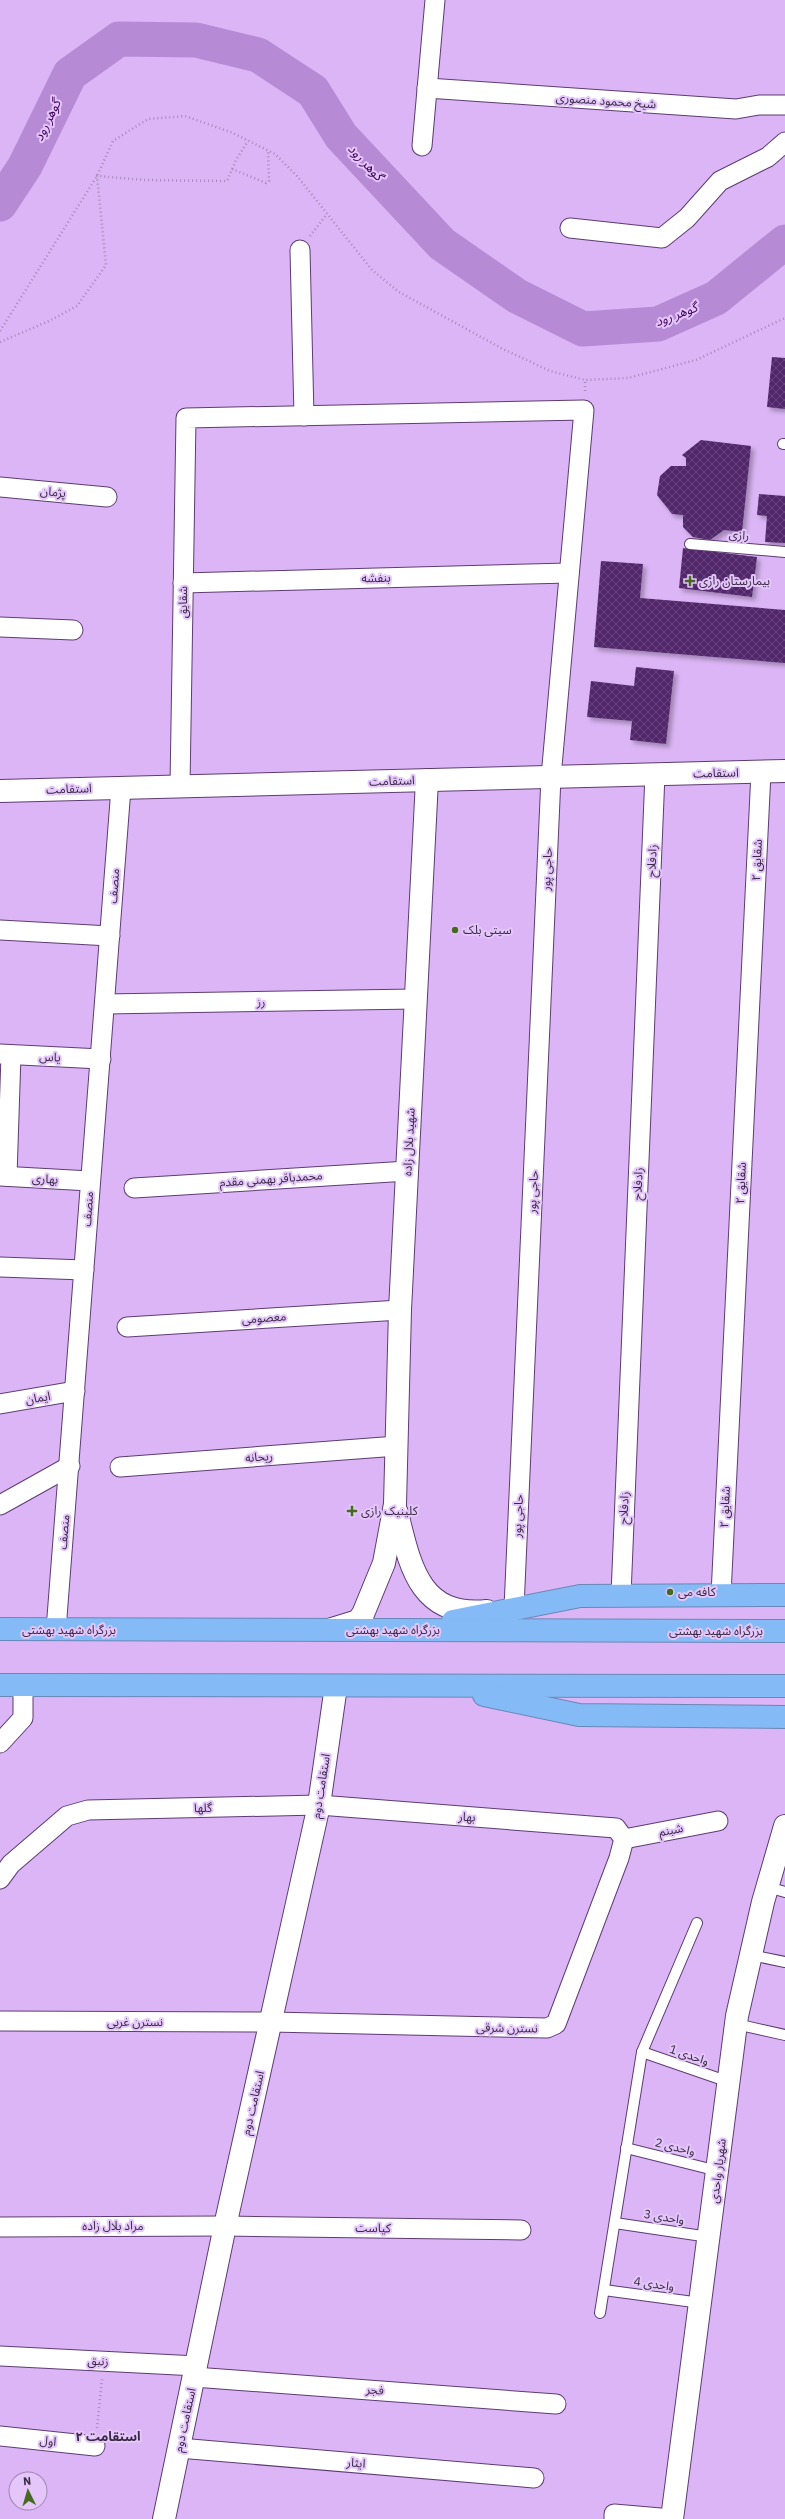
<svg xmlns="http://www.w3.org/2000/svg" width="785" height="2519" font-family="'IBM Plex Sans','Noto Sans Arabic',sans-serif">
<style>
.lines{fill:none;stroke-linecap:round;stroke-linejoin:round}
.river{stroke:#b78ad5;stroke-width:35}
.building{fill:url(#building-cross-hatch);filter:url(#shadow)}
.lane-casing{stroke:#5e3c73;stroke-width:12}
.street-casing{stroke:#5e3c73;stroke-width:21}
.secondary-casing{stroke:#5e3c73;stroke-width:24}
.highway-casing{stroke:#6a88b7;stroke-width:24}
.path{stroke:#a789bc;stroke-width:2.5;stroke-dasharray:1 3;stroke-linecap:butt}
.lane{stroke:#fff;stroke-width:10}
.street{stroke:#fff;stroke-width:19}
.secondary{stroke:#fff;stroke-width:22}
.highway{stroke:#84baf5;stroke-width:22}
.poi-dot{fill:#466820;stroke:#e4c6fa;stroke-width:1.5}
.labels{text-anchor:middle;stroke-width:4;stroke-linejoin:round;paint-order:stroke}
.street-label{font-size:12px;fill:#392a44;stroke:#e4c6fa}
.poi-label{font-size:12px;fill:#392a44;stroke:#e4c6fa;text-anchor:start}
.water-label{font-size:13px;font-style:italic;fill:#41005d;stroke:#e4c6fa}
.neighbourhood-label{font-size:13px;font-weight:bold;fill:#392a44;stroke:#e4c6fa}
</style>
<defs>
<pattern id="building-cross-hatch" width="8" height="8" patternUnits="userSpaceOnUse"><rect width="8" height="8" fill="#51276a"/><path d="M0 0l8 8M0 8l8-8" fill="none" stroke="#68457d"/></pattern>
<filter id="shadow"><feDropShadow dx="3.5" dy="3.5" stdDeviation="2" flood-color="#0004"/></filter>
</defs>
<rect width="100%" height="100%" fill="#dbb5f5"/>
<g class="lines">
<polyline class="river" points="0,204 25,166 70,74 119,39 196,40 258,55 313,91 341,136 442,244 517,296 583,329 658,324 716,298 785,242"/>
</g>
<g class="building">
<polygon points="772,357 785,358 785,409 767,407"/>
<polygon points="701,440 751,446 742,532 724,530 710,540 693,537 683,527 683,515 672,514 657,495 660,476 671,466 686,466 686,458 682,455"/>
<polygon points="759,494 785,496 785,543 765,542 767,516 757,515"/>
<polygon points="683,548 757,557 752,597 679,588"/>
<polygon points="601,561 643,564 640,598 785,610 785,663 594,647"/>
<polygon points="636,667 674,671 666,744 630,740 632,721 587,717 591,681 634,686"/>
</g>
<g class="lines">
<defs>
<g id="lane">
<polyline points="783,444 785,444"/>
<polyline points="690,544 785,552"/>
<polyline points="767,1887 785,1892"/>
<polyline points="751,1955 785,1962"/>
<polyline points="736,2024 785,2035"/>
<polyline points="642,2052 729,2082"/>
<polyline points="626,2148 718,2171"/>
<polyline points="615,2223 709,2237"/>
<polyline points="604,2290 701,2303"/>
<polyline points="600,2313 642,2052 697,1923"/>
</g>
<g id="street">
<polyline points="427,88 736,109 759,105 785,105"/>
<polyline points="422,146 435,0"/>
<polyline points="570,228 662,238 687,218 720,181 768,157 785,142"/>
<polyline points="300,250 304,416"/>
<polyline points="0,487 107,497"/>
<polyline points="183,583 569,573"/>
<polyline points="0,627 73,630"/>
<polyline points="180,786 186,418 584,410 551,777 514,1608"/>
<polyline points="0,930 110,936"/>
<polyline points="105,1004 416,999"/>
<polyline points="0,1054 101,1059"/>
<polyline points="0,1176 90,1181"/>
<polyline points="7,1176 11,1055"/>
<polyline points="134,1188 408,1171"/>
<polyline points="0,1267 84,1270"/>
<polyline points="127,1327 400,1310"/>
<polyline points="0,1404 75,1391"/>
<polyline points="120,1467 397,1446"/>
<polyline points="0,1505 70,1466"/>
<polyline points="621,1595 655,774"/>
<polyline points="721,1595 761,772"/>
<polyline points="56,1630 121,788"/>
<polyline points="0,1743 23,1718 23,1685"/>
<polyline points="624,1839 718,1821"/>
<polyline points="0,1879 11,1864 67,1816 88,1810 319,1805 616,1828 624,1839 619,1858 556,2024 547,2028 271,2022 0,2021"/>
<polyline points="0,2227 225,2226 521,2230"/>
<polyline points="0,2356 197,2366"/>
<polyline points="194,2377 556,2404"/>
<polyline points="0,2436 95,2446"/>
<polyline points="179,2448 534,2478"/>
<polyline points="614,2519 614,2514 672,2519"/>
</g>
<g id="secondary">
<polyline points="0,791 785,771"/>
<path d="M 397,1513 C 410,1565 419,1618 487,1611"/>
<polyline points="332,1629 358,1621 363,1614 384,1563 395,1504 400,1310 427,780"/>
<polyline points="164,2519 225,2226 319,1805 336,1686"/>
<polyline points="672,2519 737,2016 763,1902 785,1826"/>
</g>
<g id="highway">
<polyline points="453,1621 580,1596 785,1595"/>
<polyline points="0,1629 785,1631"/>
<polyline points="0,1685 785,1686"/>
<polyline points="484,1695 579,1715 785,1717"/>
</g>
</defs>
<use href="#lane" class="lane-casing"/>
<use href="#street" class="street-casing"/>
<use href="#secondary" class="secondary-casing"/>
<use href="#highway" class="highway-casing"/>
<g class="path">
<polyline points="232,169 266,183 269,181 268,151"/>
<polyline points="310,236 327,214"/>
<polyline points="0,331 97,176 113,141 148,119 185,116 233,133 275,154 297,176 372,270 399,292 501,348 550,371 585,380 628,378 696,360 785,318"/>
<polyline points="0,342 49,321 77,306 106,265 97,176 145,180 227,181 236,160 248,141"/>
<polyline points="585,391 585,380"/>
<polyline points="97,2428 102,2379"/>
</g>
<use href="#lane" class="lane"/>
<use href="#street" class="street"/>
<use href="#secondary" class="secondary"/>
<use href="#highway" class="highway"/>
</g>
<g class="poi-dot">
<path d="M688 575h4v4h4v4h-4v4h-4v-4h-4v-4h4z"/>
<circle cx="455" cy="930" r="4"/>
<path d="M350 1505h4v4h4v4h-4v4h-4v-4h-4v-4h4z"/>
<circle cx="670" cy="1592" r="4"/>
</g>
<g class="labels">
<g class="street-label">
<text transform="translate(606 101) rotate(4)" y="4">شیخ محمود منصوری</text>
<text transform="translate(53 492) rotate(5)" y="4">پژمان</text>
<text transform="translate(739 535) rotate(5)" y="4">رازی</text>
<text transform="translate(376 578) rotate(-1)" y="4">بنفشه</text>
<text transform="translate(183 602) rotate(-89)" y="4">شقایق</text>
<text transform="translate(716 773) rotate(-1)" y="4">استقامت</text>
<text transform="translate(392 781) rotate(-2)" y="4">استقامت</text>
<text transform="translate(69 789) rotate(-2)" y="4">استقامت</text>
<text transform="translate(757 860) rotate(-87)" y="4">شقایق ۲</text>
<text transform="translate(652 861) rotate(-88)" y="4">زادفلاح</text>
<text transform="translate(547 869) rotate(-87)" y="4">حاجی پور</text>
<text transform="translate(114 886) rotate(-86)" y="4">منصف</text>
<text transform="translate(261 1002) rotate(-1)" y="4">رز</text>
<text transform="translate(50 1057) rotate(3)" y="4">یاس</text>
<text transform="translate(409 1142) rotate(-87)" y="4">شهید بلال زاده</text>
<text transform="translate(45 1179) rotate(3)" y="4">بهاری</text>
<text transform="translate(271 1179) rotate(-4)" y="4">محمدباقر بهمنی مقدم</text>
<text transform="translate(741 1183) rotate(-87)" y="4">شقایق ۲</text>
<text transform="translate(638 1184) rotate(-88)" y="4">زادفلاح</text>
<text transform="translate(533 1192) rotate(-87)" y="4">حاجی پور</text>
<text transform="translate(88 1209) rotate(-86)" y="4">منصف</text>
<text transform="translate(264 1318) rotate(-4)" y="4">معصومی</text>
<text transform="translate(38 1398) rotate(-10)" y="4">ایمان</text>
<text transform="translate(259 1457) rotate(-4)" y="4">ریحانه</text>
<text transform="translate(725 1507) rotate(-87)" y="4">شقایق ۲</text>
<text transform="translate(624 1508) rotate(-88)" y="4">زادفلاح</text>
<text transform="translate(518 1516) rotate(-87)" y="4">حاجی پور</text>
<text transform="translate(64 1532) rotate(-85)" y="4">منصف</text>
<text x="69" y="1634">بزرگراه شهید بهشتی</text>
<text x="393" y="1634">بزرگراه شهید بهشتی</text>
<text x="716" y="1635">بزرگراه شهید بهشتی</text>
<text transform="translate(321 1786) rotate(-81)" y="4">استقامت دوم</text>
<text transform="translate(203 1808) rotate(-1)" y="4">گلها</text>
<text transform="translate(467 1817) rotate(4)" y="4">بهار</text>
<text transform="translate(671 1830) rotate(-11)" y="4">شبنم</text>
<text x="135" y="2026">نسترن غربی</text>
<text transform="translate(507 2028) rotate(1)" y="4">نسترن شرقی</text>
<text transform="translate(689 2055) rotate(19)" y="4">واحدی 1</text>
<text transform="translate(253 2103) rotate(-77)" y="4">استقامت دوم</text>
<text transform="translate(675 2147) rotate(14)" y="4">واحدی 2</text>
<text transform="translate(718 2171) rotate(-83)" y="4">شهریار واحدی</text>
<text transform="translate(664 2217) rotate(9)" y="4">واحدی 3</text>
<text x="113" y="2230">مراد بلال زاده</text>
<text transform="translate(373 2228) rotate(1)" y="4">کیاست</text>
<text transform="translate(654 2284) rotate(8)" y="4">واحدی 4</text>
<text transform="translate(98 2361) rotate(3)" y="4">زنبق</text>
<text transform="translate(375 2390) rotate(4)" y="4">فجر</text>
<text transform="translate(185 2420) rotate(-78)" y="4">استقامت دوم</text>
<text transform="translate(48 2441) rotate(6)" y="4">اول</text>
<text transform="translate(356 2463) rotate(5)" y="4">ایثار</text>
</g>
<g class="poi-label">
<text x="699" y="585">بیمارستان رازی</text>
<text x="463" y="934">سیتی بلک</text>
<text x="361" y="1515">کلینیک رازی</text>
<text x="678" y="1596">کافه می</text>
</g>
<g class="water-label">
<text transform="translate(47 120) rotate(-64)" y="5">گوهر رود</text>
<text transform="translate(366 162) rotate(47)" y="5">گوهر رود</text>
<text transform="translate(676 314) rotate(-21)" y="5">گوهر رود</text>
</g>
<g class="neighbourhood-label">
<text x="108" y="2441">استقامت ۲</text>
</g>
</g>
<g transform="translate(28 2491) rotate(355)"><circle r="19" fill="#e4c6fa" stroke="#a088b1"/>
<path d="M0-3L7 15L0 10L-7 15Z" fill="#466820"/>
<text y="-6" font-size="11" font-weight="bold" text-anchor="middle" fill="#392a44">N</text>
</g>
</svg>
